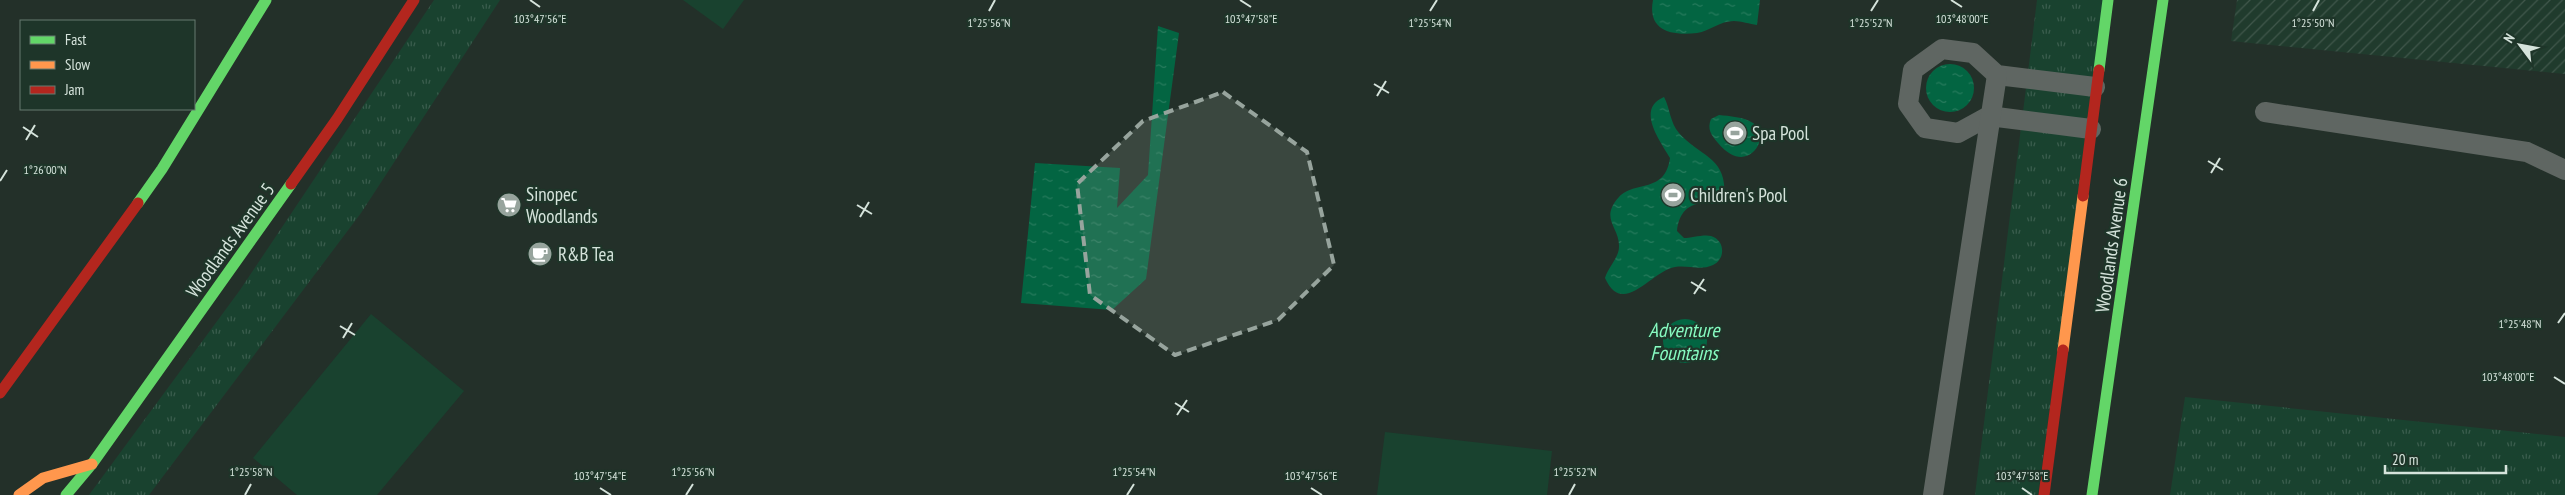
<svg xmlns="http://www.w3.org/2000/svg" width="2565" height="495" font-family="'PT Sans Narrow',sans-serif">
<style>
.industrial{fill:url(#industrial-furrows)}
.grass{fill:url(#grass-tufts)}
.green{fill:#19422f}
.water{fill:url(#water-ripples)}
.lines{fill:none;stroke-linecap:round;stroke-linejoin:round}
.lane{stroke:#5f6662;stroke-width:20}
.fast{stroke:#63d668;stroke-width:11}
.slow{stroke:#ff974d;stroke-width:11}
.jam{stroke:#b3261e;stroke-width:11}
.marked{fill:#97a49d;fill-opacity:0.2;stroke:#97a49d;stroke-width:4;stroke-dasharray:10 6;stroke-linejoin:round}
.ticks{fill:none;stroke:#d5e3db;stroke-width:2}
.labels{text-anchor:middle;stroke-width:4.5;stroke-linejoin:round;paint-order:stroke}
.poi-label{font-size:19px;fill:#d5e3db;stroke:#1e3529;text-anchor:start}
.street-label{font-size:19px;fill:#d5e3db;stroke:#1e3529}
.water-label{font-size:20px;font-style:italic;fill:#87fbc1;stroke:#1e3529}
.ticks-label{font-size:12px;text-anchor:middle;fill:#d5e3db;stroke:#1e3529;stroke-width:4.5;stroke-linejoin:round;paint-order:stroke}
</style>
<defs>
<pattern id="industrial-furrows" width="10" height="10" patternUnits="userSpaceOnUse" patternTransform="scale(1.25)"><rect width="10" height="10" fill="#203b2d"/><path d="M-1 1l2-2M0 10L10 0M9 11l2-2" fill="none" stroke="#40574b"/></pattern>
<pattern id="grass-tufts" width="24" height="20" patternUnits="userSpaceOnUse" patternTransform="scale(1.25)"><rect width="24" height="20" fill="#19422f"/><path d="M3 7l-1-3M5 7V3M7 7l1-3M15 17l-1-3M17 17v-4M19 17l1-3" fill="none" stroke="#3a5d4d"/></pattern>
<pattern id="water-ripples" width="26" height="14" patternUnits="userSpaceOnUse" patternTransform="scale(1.25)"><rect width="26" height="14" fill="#036542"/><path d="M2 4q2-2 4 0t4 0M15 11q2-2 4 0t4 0" fill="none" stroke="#277b5d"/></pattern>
</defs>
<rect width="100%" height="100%" fill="#233029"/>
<polygon class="industrial" points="2237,0 2565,0 2565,74 2231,41"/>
<g class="grass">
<polygon points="434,0 500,0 361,213 149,495 89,495 240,290"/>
<polygon points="2037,0 2106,0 2038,495 1975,495"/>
<polygon points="2185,397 2565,437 2565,495 2170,495"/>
</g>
<g class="green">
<polygon points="683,0 744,0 723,29"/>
<polygon points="371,314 464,391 377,495 297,495 253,458"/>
<polygon points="1385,432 1552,451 1547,495 1377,495"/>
</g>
<g class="water">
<path d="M 1653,0 L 1760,0 L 1757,25 C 1750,24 1741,21 1734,21 C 1720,21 1710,31 1697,33 C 1672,36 1647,31 1653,0 Z"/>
<polygon points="1158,26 1179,33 1146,279 1112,310 1021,303 1035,163 1120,168 1117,208 1148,175"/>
<circle cx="1950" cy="88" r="24"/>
<path d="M 1664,97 C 1670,108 1670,123 1679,133 C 1700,157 1728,157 1724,197 L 1715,204 C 1693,200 1679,209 1677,231 L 1684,238 C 1691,238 1704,234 1711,236 C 1725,240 1726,259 1713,265 C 1700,271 1689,265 1675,267 C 1651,271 1623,318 1605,278 C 1608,268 1619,257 1619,247 C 1620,227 1599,219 1619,197 C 1635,180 1665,194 1670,158 C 1661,142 1635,109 1664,97 Z"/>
<path d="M 1719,115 C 1729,116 1744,117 1753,123 C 1773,135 1748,179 1718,143 C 1711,135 1707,129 1711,119 Z"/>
<circle cx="1685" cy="341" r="22"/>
</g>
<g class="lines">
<g class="lane">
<polyline points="2265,112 2527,152 2565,170"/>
<polyline points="2091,129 1989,116 1958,133 1925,128 1908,104 1913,70 1942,49 1973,53 1997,75 2095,87"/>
<polyline points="1933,495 1997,75"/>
</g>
<g class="fast">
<polyline points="2099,70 2108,0"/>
<polyline points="138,203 162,169 266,0"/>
<polyline points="66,495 92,464 291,184"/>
<polyline points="2092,495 2163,0"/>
</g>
<g class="slow">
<polyline points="2063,350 2083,196"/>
<polyline points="19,495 43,478 92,464"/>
</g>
<g class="jam">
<polyline points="291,184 337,119 414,0"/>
<polyline points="2083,196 2099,70"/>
<polyline points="0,393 138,203"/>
<polyline points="2044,495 2063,350"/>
</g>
</g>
<path class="marked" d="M 1223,92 L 1307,152 L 1334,265 L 1278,320 L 1175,355 L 1090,295 L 1077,184 L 1143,121 Z"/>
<path class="ticks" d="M 530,0 L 540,7M 1240,0 L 1251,7M 1951,0 L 1962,7M 989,11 L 995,0M 1430,11 L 1437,0M 1871,11 L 1878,0M 2313,11 L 2319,0M 1374,84 L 1389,93M 1377,96 L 1386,81M 23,127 L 38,137M 26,140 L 35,125M 2208,161 L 2223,170M 2211,173 L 2220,158M 0,181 L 7,170M 857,205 L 872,214M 860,217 L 869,202M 1691,282 L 1706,291M 1694,294 L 1704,279M 2558,323 L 2565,313M 340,326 L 355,335M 343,338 L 352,323M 2554,377 L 2565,384M 1175,403 L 1189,412M 1177,415 L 1187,400M 600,488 L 611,495M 1311,488 L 1322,495M 2022,488 L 2032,495M 245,495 L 251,484M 686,495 L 693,484M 1127,495 L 1134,484M 1569,495 L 1575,484"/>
<defs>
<symbol id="stadium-disc" viewBox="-11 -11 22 22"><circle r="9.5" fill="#97a49d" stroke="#1e3529"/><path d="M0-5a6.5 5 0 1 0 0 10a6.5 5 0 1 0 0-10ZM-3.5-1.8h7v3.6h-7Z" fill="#fff"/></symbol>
<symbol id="supermarket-disc" viewBox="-11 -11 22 22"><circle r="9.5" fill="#97a49d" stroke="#1e3529"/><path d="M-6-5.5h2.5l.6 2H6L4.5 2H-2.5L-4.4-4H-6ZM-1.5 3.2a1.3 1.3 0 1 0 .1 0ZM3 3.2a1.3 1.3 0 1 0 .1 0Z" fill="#fff"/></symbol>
<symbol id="cafe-disc" viewBox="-11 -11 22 22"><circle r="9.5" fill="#97a49d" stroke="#1e3529"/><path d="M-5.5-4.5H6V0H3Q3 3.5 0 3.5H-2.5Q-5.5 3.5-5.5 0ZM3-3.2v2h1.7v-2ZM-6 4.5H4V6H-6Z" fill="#fff"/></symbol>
</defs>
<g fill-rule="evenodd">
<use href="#stadium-disc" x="1721" y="119" width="28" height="28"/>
<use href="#stadium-disc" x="1659" y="181" width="28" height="28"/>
<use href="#supermarket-disc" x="495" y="191" width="28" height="28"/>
<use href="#cafe-disc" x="526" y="240" width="28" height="28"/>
</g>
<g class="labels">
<g class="poi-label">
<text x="1752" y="140">Spa Pool</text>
<text x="526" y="201">Sinopec<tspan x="526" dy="22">Woodlands</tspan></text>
<text x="1690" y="202">Children's Pool</text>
<text x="558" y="261">R&amp;B Tea</text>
</g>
<g class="street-label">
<text transform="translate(230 240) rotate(-54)" y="7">Woodlands Avenue 5</text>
<text transform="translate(2111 245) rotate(-82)" y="7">Woodlands Avenue 6</text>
</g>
<g class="water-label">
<text x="1684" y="337">Adventure<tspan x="1684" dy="23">Fountains</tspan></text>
</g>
</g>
<g class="ticks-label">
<text x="1251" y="23">103°47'58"E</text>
<text x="540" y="23">103°47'56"E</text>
<text x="1962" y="23">103°48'00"E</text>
<text x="989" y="27">1°25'56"N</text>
<text x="1430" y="27">1°25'54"N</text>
<text x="1871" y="27">1°25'52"N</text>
<text x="2313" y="27">1°25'50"N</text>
<text x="45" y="174">1°26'00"N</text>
<text x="2520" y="328">1°25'48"N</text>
<text x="2508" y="381">103°48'00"E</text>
<text x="251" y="476">1°25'58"N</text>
<text x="693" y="476">1°25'56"N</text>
<text x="1134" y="476">1°25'54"N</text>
<text x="1575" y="476">1°25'52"N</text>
<text x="600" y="480">103°47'54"E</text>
<text x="1311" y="480">103°47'56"E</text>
<text x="2022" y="480">103°47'58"E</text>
</g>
<rect x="20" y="20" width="175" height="90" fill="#1e3529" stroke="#677b70"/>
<rect x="30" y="36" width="25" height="8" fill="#63d668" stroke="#677b70"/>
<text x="65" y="45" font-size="15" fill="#d5e3db">Fast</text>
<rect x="30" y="61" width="25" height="8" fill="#ff974d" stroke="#677b70"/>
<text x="65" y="70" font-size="15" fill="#d5e3db">Slow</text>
<rect x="30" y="86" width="25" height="8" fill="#b3261e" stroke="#677b70"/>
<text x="65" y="95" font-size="15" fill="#d5e3db">Jam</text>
<g transform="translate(2520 45) rotate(302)" stroke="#1e3529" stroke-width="4" paint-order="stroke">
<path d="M0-4L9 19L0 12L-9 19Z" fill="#d5e3db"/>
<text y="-8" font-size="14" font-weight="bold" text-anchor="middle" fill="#d5e3db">N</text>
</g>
<path d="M2385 465v8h121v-8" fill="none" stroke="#d5e3db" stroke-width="2.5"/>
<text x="2392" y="465" font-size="15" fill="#d5e3db" stroke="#1e3529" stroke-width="4" paint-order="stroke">20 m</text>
</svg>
